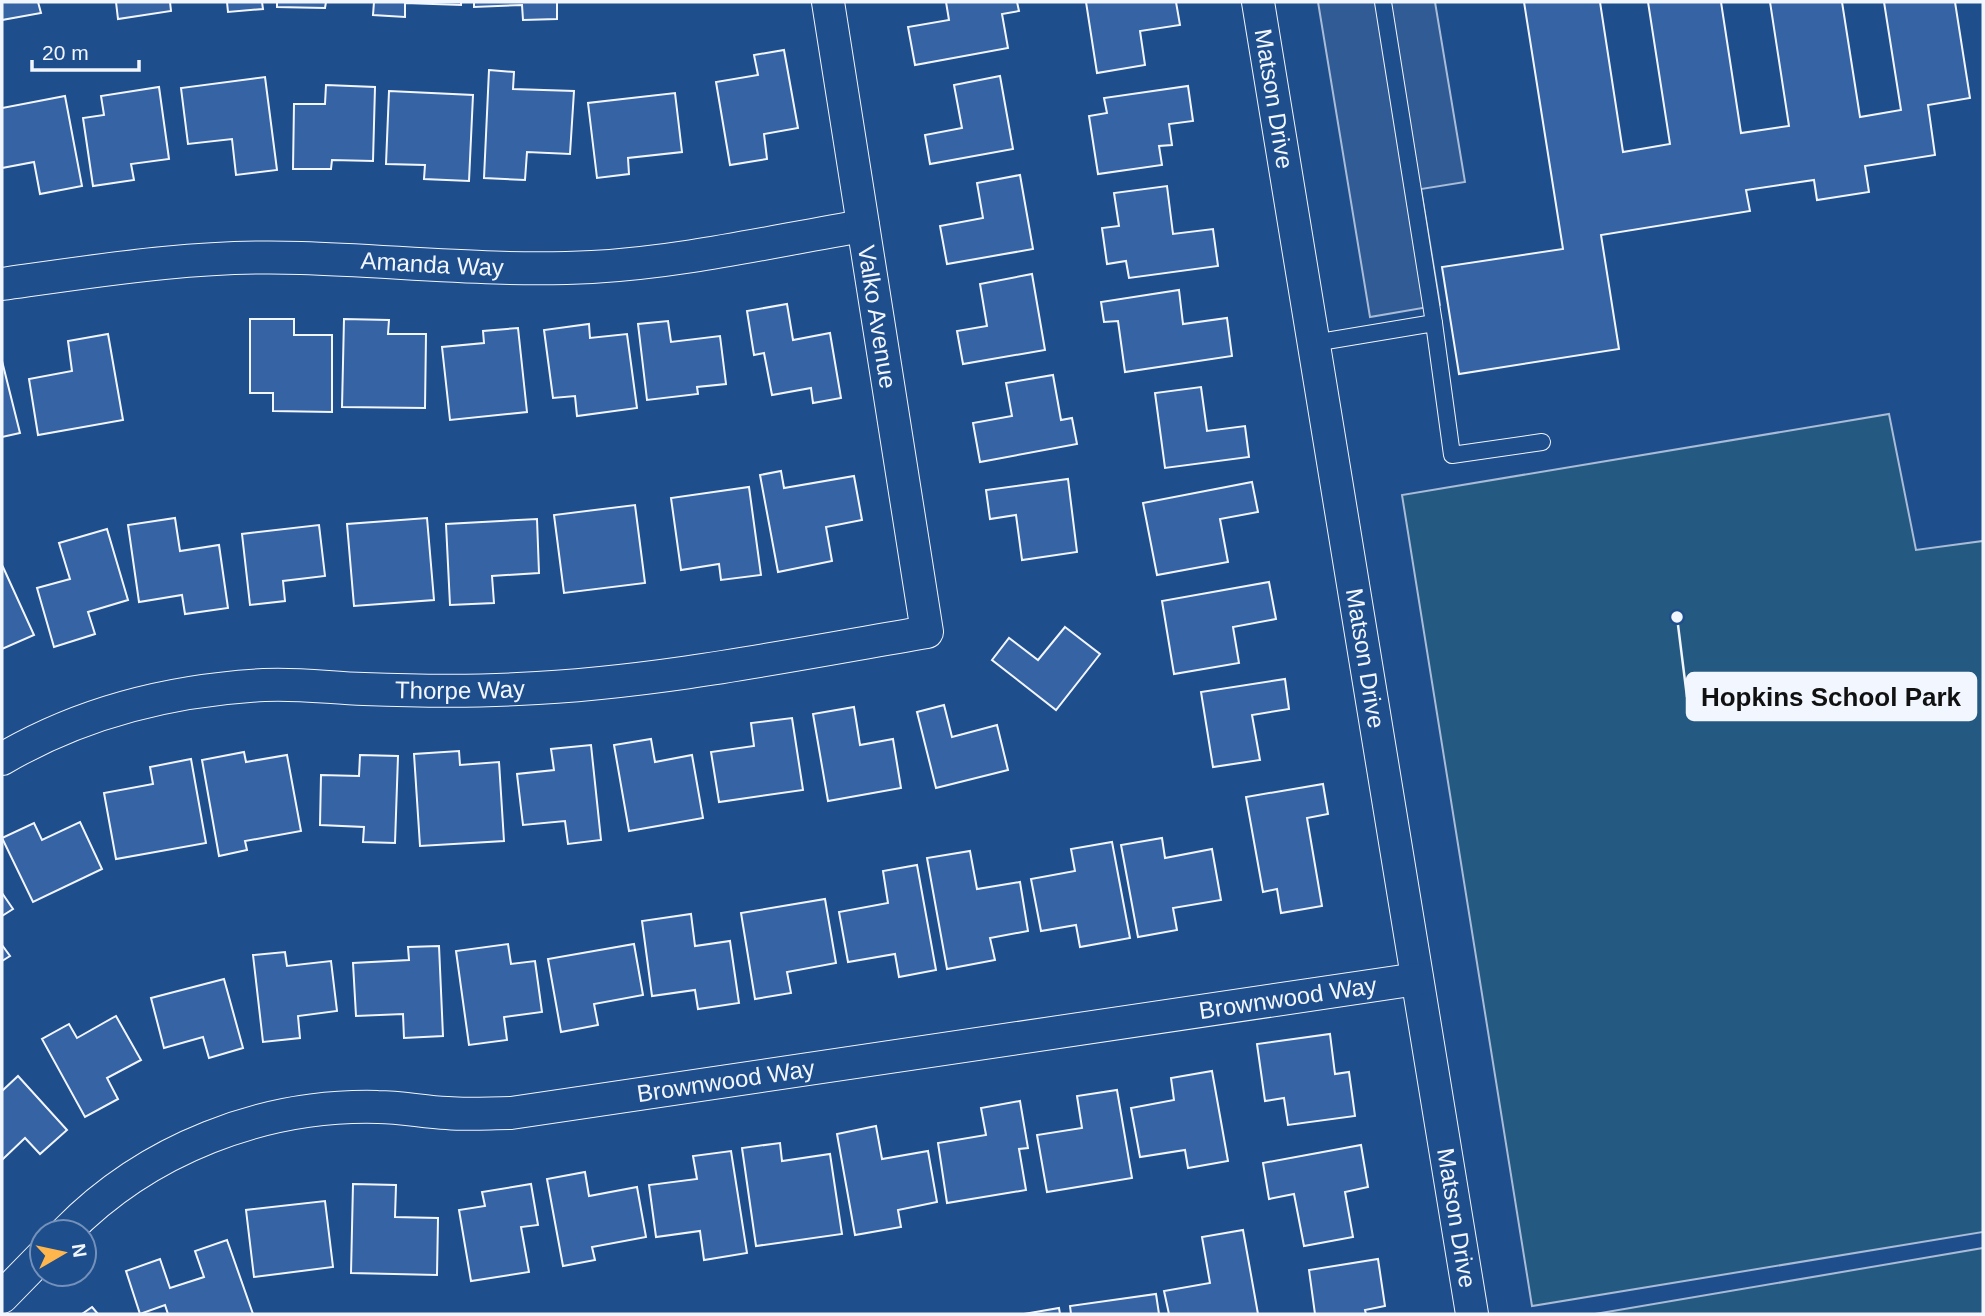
<svg xmlns="http://www.w3.org/2000/svg" width="1985" height="1316" font-family="Arial,sans-serif">
<style>
.green{fill:#245a82;stroke:#a8bbd7;stroke-width:2}
.parking{fill:#305b95;stroke:#a8bbd7;stroke-width:2}
.building{fill:#3563a3;stroke:#f2f6ff;stroke-width:2}
.lines{fill:none;stroke-linecap:round;stroke-linejoin:round}
.service-casing{stroke:#f2f6ff;stroke-width:18}
.minor-casing{stroke:#f2f6ff;stroke-width:34}
.service{stroke:#1f4e8c;stroke-width:16}
.minor{stroke:#1f4e8c;stroke-width:32}
.labels{text-anchor:middle;stroke-width:5;stroke-linejoin:round;paint-order:stroke}
.street-label{font-size:24px;fill:#f2f6ff;stroke:#1f4e8c}
.leader{fill:none;stroke:#f2f6ff;stroke-width:2.5}
.callout-dot{fill:#f2f6ff;stroke:#1f4e8c;stroke-width:2.5}
.callout{fill:#f2f6ff;stroke:#f2f6ff;stroke-width:2.5}
.callout-label{font-size:26px;text-anchor:middle;font-weight:bold;fill:#111}
</style>
<rect width="100%" height="100%" fill="#1f4e8c"/>
<g class="green">
<polygon points="1889,414 1916,550 1983,541 1983,1232 1532,1306 1402,495"/>
<polygon points="1983,1248 1983,1314 1595,1314"/>
</g>
<polygon class="parking" points="1318,2 1435,2 1465,182 1421,189 1440,305 1370,317"/>
<g class="building">
<polygon points="2,2 38,2 41,13 2,20"/>
<polygon points="116,2 170,2 171,11 118,19"/>
<polygon points="227,2 262,2 263,9 228,12"/>
<polygon points="277,2 326,2 325,8 277,7"/>
<polygon points="374,2 461,2 461,5 405,3 405,17 373,15"/>
<polygon points="474,2 557,2 557,19 523,20 522,5 474,7"/>
<polygon points="946,2 1017,2 1019,11 1002,14 1008,48 915,65 908,27 949,20"/>
<polygon points="1086,2 1176,2 1180,25 1140,31 1145,65 1097,73"/>
<polygon points="1524,2 1600,2 1623,152 1670,144 1648,2 1721,2 1741,133 1789,126 1770,2 1842,2 1860,117 1901,110 1884,2 1955,2 1970,98 1928,105 1935,155 1865,166 1869,192 1817,200 1814,180 1746,190 1750,211 1601,235 1619,349 1459,374 1442,267 1563,249"/>
<polygon points="784,50 798,128 764,134 767,159 730,165 716,82 758,75 754,55"/>
<polygon points="489,70 514,72 513,89 574,91 570,154 527,152 525,180 484,178"/>
<polygon points="1000,76 1013,149 930,164 925,135 962,128 954,85"/>
<polygon points="265,77 277,170 236,175 232,139 188,144 181,88"/>
<polygon points="326,85 375,87 373,161 332,160 331,169 293,169 294,104 325,104"/>
<polygon points="1188,86 1193,121 1169,124 1172,145 1159,146 1162,165 1098,174 1089,116 1107,113 1104,98"/>
<polygon points="159,87 169,159 131,164 134,180 93,186 83,118 104,115 101,96"/>
<polygon points="389,91 473,95 469,181 424,179 425,165 386,164"/>
<polygon points="675,93 682,152 628,158 629,174 597,178 588,103"/>
<polygon points="65,96 82,186 40,194 34,162 2,168 2,108"/>
<polygon points="1020,175 1033,249 947,264 940,226 983,218 977,183"/>
<polygon points="1167,186 1173,234 1213,229 1218,266 1129,278 1126,261 1107,264 1102,228 1119,226 1114,193"/>
<polygon points="1032,274 1045,350 963,364 957,331 987,326 980,284"/>
<polygon points="1179,290 1183,324 1227,318 1232,356 1125,372 1118,321 1104,322 1101,302"/>
<polygon points="787,304 793,340 830,333 841,398 813,403 811,388 772,395 764,353 754,355 747,311"/>
<polygon points="250,319 294,319 294,335 332,335 332,412 273,411 273,393 250,393"/>
<polygon points="344,319 389,320 388,334 426,334 425,408 342,407"/>
<polygon points="668,321 671,342 720,336 726,384 697,387 698,394 647,400 638,324"/>
<polygon points="589,324 590,338 627,334 637,408 577,416 575,396 553,398 544,330"/>
<polygon points="518,328 527,412 450,420 442,347 484,343 483,331"/>
<polygon points="108,334 123,420 38,435 29,379 72,371 68,341"/>
<polygon points="2,361 20,433 2,437"/>
<polygon points="1053,375 1061,420 1072,418 1077,444 980,462 973,423 1012,416 1006,383"/>
<polygon points="1201,387 1207,431 1245,426 1249,457 1165,468 1155,393"/>
<polygon points="781,471 784,488 854,476 862,520 826,527 832,561 778,572 760,475"/>
<polygon points="1068,479 1077,552 1022,560 1016,515 990,519 986,490"/>
<polygon points="1252,482 1258,512 1220,519 1228,562 1157,575 1143,503"/>
<polygon points="749,487 761,575 721,580 719,564 681,570 671,498"/>
<polygon points="635,505 645,583 564,593 554,515"/>
<polygon points="175,518 180,551 219,545 228,608 185,614 182,595 139,602 128,525"/>
<polygon points="427,518 434,600 354,606 347,524"/>
<polygon points="537,519 539,573 492,576 494,603 450,605 446,524"/>
<polygon points="319,525 325,576 283,581 285,601 250,605 242,534"/>
<polygon points="107,529 128,600 88,612 95,634 54,647 37,588 70,579 59,543"/>
<polygon points="3,567 34,635 2,649 2,568"/>
<polygon points="1269,582 1276,619 1233,627 1239,663 1174,674 1162,601"/>
<polygon points="1065,627 1100,654 1056,710 992,660 1009,638 1038,660"/>
<polygon points="1285,679 1289,709 1252,715 1260,760 1213,767 1201,692"/>
<polygon points="944,705 952,737 997,725 1008,770 936,788 917,712"/>
<polygon points="854,707 860,745 893,739 901,788 828,801 813,714"/>
<polygon points="792,718 803,790 719,802 711,752 754,746 751,723"/>
<polygon points="651,739 655,762 692,755 703,818 629,831 614,745"/>
<polygon points="591,745 601,840 568,844 565,821 523,825 517,774 554,770 551,749"/>
<polygon points="459,751 460,765 499,762 504,841 420,846 414,754"/>
<polygon points="244,752 246,762 287,755 301,831 245,841 247,850 219,856 202,760"/>
<polygon points="360,755 398,756 395,843 363,842 364,827 320,825 321,775 359,776"/>
<polygon points="191,759 206,843 116,859 104,793 153,784 150,767"/>
<polygon points="1323,784 1328,814 1307,818 1322,906 1281,913 1277,889 1263,892 1246,797"/>
<polygon points="80,822 102,869 33,902 2,838 34,823 42,840"/>
<polygon points="1162,838 1165,858 1212,849 1221,900 1173,908 1177,930 1138,937 1121,845"/>
<polygon points="1112,842 1130,938 1080,947 1076,925 1041,931 1031,879 1075,871 1071,849"/>
<polygon points="970,851 977,889 1020,882 1028,931 990,938 995,960 947,969 927,858"/>
<polygon points="917,865 936,970 899,977 895,954 848,962 839,912 888,903 883,871"/>
<polygon points="2,893 13,909 2,916"/>
<polygon points="825,899 836,963 787,972 791,993 755,999 741,913"/>
<polygon points="691,914 695,946 730,941 739,1003 698,1009 695,990 652,996 642,921"/>
<polygon points="508,944 511,964 535,961 542,1012 504,1017 507,1040 469,1045 456,951"/>
<polygon points="634,944 643,995 594,1004 598,1025 561,1032 548,959"/>
<polygon points="2,945 10,956 2,961"/>
<polygon points="439,946 443,1036 404,1038 403,1014 356,1016 353,963 409,960 408,947"/>
<polygon points="285,952 287,966 331,961 337,1011 298,1016 300,1038 263,1042 253,955"/>
<polygon points="224,979 243,1048 209,1058 203,1037 164,1048 151,998"/>
<polygon points="116,1016 141,1060 107,1078 118,1099 85,1117 42,1039 69,1024 77,1038"/>
<polygon points="1330,1034 1335,1074 1349,1072 1355,1116 1288,1125 1284,1098 1265,1101 1257,1044"/>
<polygon points="1212,1071 1228,1161 1188,1168 1185,1150 1140,1157 1131,1108 1174,1100 1171,1078"/>
<polygon points="18,1076 67,1130 40,1154 25,1138 2,1160 2,1091"/>
<polygon points="1117,1090 1132,1178 1047,1192 1037,1135 1082,1128 1077,1096"/>
<polygon points="1020,1101 1028,1148 1019,1149 1026,1190 947,1203 938,1143 986,1135 981,1108"/>
<polygon points="876,1126 882,1159 928,1151 937,1202 898,1210 901,1227 855,1235 837,1134"/>
<polygon points="780,1143 782,1161 830,1154 842,1234 756,1246 742,1148"/>
<polygon points="1361,1145 1368,1187 1345,1192 1353,1237 1304,1246 1294,1194 1269,1199 1263,1163"/>
<polygon points="731,1151 747,1253 704,1260 700,1231 656,1237 649,1185 697,1179 693,1156"/>
<polygon points="585,1172 589,1196 637,1187 646,1237 592,1247 595,1260 563,1266 547,1179"/>
<polygon points="353,1184 396,1185 395,1217 438,1218 437,1275 351,1273"/>
<polygon points="531,1184 538,1225 521,1227 529,1272 471,1281 459,1210 485,1206 482,1192"/>
<polygon points="325,1201 333,1267 254,1277 246,1210"/>
<polygon points="1243,1230 1258,1314 1169,1314 1164,1291 1210,1283 1202,1237"/>
<polygon points="227,1240 253,1314 168,1314 165,1305 140,1314 126,1271 160,1259 170,1288 204,1277 195,1251"/>
<polygon points="1378,1259 1385,1306 1365,1310 1366,1314 1315,1314 1309,1270"/>
<polygon points="1156,1294 1159,1314 1071,1314 1070,1306"/>
<polygon points="92,1307 98,1314 82,1314"/>
<polygon points="1059,1308 1060,1314 1024,1314"/>
</g>
<g class="lines">
<defs>
<g id="service">
<polyline points="1383,2 1434,323"/>
<polyline points="1314,343 1434,323 1452,455 1542,442"/>
</g>
<g id="minor">
<path id="s1" d="M 1258,2 L 1472,1314"/>
<path id="s2" d="M 2,284 C 101,270 201,254 301,258 C 398,261 495,272 592,267 C 683,262 773,241 863,226"/>
<path id="s3" d="M 2,759 C 82,712 171,690 264,685 C 297,683 331,688 364,689 C 415,691 467,692 518,689 C 656,683 792,655 927,632 L 828,2"/>
<path id="s4" d="M 66,1232 C 147,1149 263,1104 378,1107 C 401,1107 424,1112 447,1113 C 469,1115 490,1113 511,1113 L 1417,979"/>
<polyline points="2,1297 42,1256"/>
</g>
</defs>
<use href="#service" class="service-casing"/>
<use href="#minor" class="minor-casing"/>
<use href="#service" class="service"/>
<use href="#minor" class="minor"/>
</g>
<g class="labels">
<g class="street-label">
<text dy="8" stroke="none"><textPath href="#s1" startOffset="98">Matson Drive</textPath></text>
<text dy="8" stroke="none"><textPath href="#s2" startOffset="432">Amanda Way</textPath></text>
<text transform="translate(877 317) rotate(81)" y="8">Valko Avenue</text>
<text dy="8" stroke="none"><textPath href="#s1" startOffset="665">Matson Drive</textPath></text>
<text dy="8" stroke="none"><textPath href="#s3" startOffset="471">Thorpe Way</textPath></text>
<text dy="8" stroke="none"><textPath href="#s4" startOffset="1264">Brownwood Way</textPath></text>
<text dy="8" stroke="none"><textPath href="#s4" startOffset="696">Brownwood Way</textPath></text>
<text dy="8" stroke="none"><textPath href="#s1" startOffset="1232">Matson Drive</textPath></text>
</g>
</g>
<path class="leader" d="M1677 617L1687 697"/>
<circle class="callout-dot" cx="1677" cy="617" r="7"/>
<rect class="callout" x="1687" y="673" width="289" height="47" rx="7"/>
<g class="callout-label">
<text x="1831" y="706">Hopkins School Park</text>
</g>
<rect width="1985" height="1316" fill="none" stroke="#f2f6ff" stroke-width="7"/>
<g transform="translate(63 1253) rotate(81)"><circle r="33" fill="#1f4e8c" stroke="#7391ba" stroke-width="2"/>
<path d="M0-5L12 26L0 18L-12 26Z" fill="#ffb74d"/>
<text y="-10" font-size="19" font-weight="bold" text-anchor="middle" fill="#f2f6ff">N</text>
</g>
<path d="M32 60v10h107v-10" fill="none" stroke="#f2f6ff" stroke-width="3.5"/>
<text x="42" y="60" font-size="21" fill="#f2f6ff" stroke="#1f4e8c" stroke-width="5" paint-order="stroke">20 m</text>
</svg>
